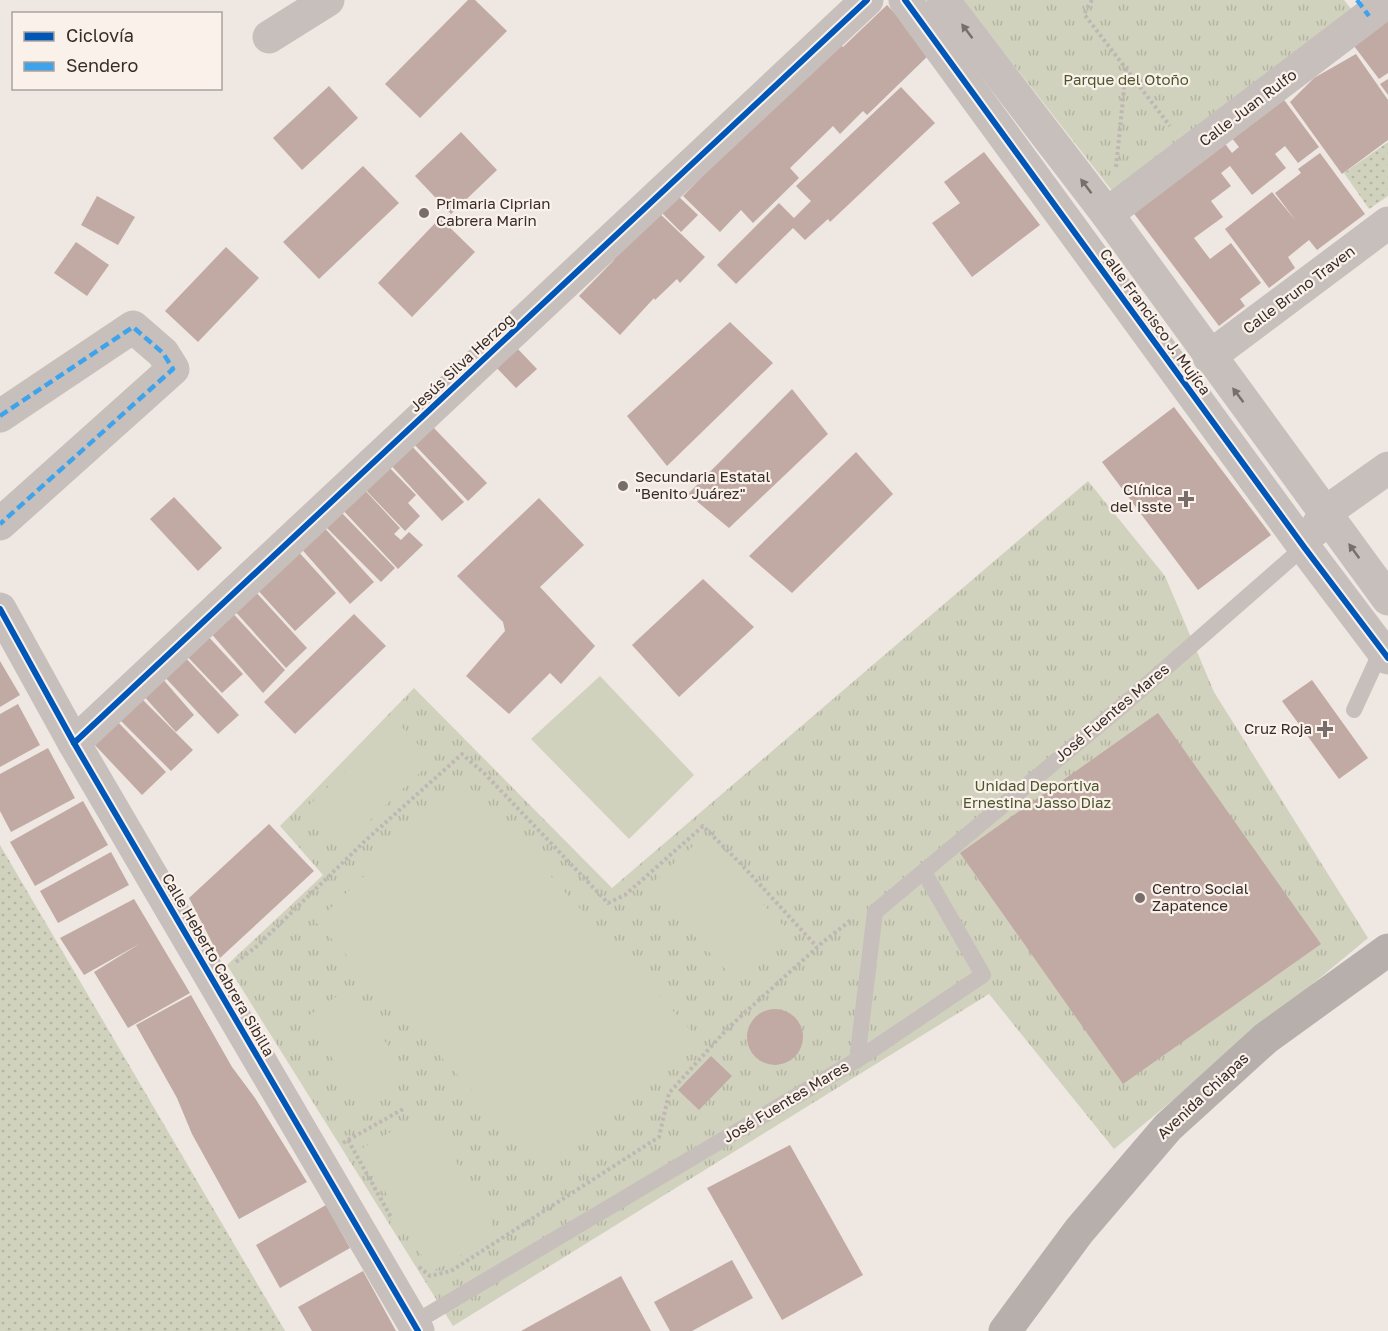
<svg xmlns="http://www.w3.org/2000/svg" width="1388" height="1331" font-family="'Golos Text',sans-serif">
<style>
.grass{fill:url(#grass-dots)}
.park{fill:url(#park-tufts)}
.pitch{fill:#d1d2bd}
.building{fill:#c1a9a4}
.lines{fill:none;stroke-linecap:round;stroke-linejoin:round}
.path{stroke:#bfb7b4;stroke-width:4;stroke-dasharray:3 3;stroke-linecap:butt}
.lane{stroke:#c7bfbb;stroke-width:16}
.street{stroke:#c7bfbb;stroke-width:33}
.secondary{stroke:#b7afac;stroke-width:33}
.quiet{stroke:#3fa3eb;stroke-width:4.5;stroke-dasharray:9 4.5;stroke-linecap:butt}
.cycleway-casing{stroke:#faf1ea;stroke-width:10}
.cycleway{stroke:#0057b8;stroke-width:6}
.oneway{fill:#786e6b}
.poi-dot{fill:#786d6a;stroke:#faf1ea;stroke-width:2}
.labels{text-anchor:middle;stroke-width:4.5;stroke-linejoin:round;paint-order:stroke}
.park-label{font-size:15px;fill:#4c562d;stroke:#faf1ea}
.street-label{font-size:15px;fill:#382c29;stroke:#faf1ea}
.poi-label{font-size:15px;fill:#382c29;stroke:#faf1ea;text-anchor:start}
</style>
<defs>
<pattern id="grass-dots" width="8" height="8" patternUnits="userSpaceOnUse" patternTransform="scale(1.5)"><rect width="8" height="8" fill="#d1d2bd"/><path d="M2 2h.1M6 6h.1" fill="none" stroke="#b4b4a2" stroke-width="1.8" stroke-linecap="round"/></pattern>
<pattern id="park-tufts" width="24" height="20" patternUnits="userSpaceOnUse" patternTransform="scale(1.5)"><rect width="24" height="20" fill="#d1d2bd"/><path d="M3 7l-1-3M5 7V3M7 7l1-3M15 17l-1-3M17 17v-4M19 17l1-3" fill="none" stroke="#b4b4a2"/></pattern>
</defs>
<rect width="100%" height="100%" fill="#eee7e2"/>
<g class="grass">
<polygon points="1388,142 1388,196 1369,209 1344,173"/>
<polygon points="0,845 285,1331 0,1331"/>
</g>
<g class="park">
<polygon points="963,0 1344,0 1352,10 1113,192"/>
<polygon points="1088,481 1165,576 1214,692 1368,938 1114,1149 989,994 453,1326 227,965 323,875 280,826 414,688 612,888"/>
</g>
<g class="pitch">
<polygon points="600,676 694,775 629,839 531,739"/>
<polygon points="397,722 433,760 346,843 309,805"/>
<polygon points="464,781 697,1037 544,1168 316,922"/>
<polygon points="702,838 787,930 734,979 649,886"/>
<polygon points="349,988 409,1077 365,1106 305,1018"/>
<polygon points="427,1111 498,1234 431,1272 361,1149"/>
</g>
<g class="building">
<polygon points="468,0 475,0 507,31 420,118 385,84"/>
<polygon points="887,5 932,52 867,115 863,111 840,134 833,126 790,168 799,178 753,223 741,210 720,232 683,196 836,40 843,47"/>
<polygon points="1388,16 1388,73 1379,79 1348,38"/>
<polygon points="1356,54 1388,100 1388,140 1342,174 1290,102 1314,78"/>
<polygon points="1388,79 1388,95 1380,84"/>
<polygon points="329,86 358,118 302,170 273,138"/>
<polygon points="901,87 935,123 830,222 828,219 805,240 793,228 736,284 717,265 779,203 794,218 811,201 796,186"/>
<polygon points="1279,93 1319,147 1298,163 1285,146 1275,154 1286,168 1252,195 1230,166 1221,173 1231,186 1211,201 1223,217 1194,238 1210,259 1231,243 1261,283 1240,299 1245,306 1219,326 1129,207 1220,137 1232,153 1239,147 1227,132"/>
<polygon points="461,132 497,170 451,214 415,176"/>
<polygon points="984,152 1040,225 972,277 932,223 960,203 944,182"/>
<polygon points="1320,153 1365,214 1317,250 1309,240 1288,257 1295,268 1269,288 1225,229 1272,192 1296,221 1275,193 1301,173 1298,169"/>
<polygon points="363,166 399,203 319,279 283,242"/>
<polygon points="677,195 698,215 681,232 661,212"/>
<polygon points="97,196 135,217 118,245 81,225"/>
<polygon points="655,209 705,257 680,283 677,279 655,300 654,298 620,335 579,296 614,260 609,255"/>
<polygon points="440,218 475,252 412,317 378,283"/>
<polygon points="76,242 109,265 87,296 54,273"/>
<polygon points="226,247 259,278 198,342 165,311"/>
<polygon points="730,322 773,363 667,466 627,416"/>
<polygon points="515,346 537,369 516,388 494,365"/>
<polygon points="792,389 828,434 729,528 688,494"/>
<polygon points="1174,407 1271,535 1198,590 1102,462"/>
<polygon points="430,424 487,483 468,501 412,442"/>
<polygon points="408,442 464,502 442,521 388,462"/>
<polygon points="856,452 893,494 792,593 749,556"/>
<polygon points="384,462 416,495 408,503 420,516 405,531 361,485"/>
<polygon points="362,487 400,528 394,534 401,540 409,532 423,545 398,569 340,507"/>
<polygon points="174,497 222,548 198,571 150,519"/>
<polygon points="539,498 584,545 540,587 595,646 561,684 550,673 509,714 466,676 505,631 503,622 457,576"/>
<polygon points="340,511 395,568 381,582 325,526"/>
<polygon points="321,524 374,582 350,604 298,545"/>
<polygon points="296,549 336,593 295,631 255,587"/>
<polygon points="703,579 754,627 679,697 632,645"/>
<polygon points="254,590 307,648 286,668 233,609"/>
<polygon points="229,609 285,670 263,693 208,630"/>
<polygon points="354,614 386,646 295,734 264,702"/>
<polygon points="206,634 243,674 222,693 185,654"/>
<polygon points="183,655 239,715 218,734 162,674"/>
<polygon points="0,661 20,695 0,707"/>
<polygon points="161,677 194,715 176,732 142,694"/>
<polygon points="1312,680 1368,758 1339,779 1282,701"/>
<polygon points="140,697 193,750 171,771 118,718"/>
<polygon points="18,704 40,745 0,767 0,714"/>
<polygon points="1158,713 1321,944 1123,1084 960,853"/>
<polygon points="116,720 166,772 142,795 93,743"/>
<polygon points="48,748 75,798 11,832 0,811 0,774"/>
<polygon points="83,801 108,845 35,886 10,842"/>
<polygon points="269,824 314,871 220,958 189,898"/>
<polygon points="111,852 129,885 58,923 40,891"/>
<polygon points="134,899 190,993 128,1028 94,972 141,943 84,975 60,938"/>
<polygon points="191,995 232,1067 255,1098 307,1182 239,1219 192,1134 177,1098 136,1025"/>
<circle cx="775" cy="1037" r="28"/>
<polygon points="711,1056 732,1076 699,1110 678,1090"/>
<polygon points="790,1145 863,1275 782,1320 707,1188"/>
<polygon points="326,1205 350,1248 280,1288 256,1245"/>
<polygon points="732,1260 753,1298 692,1331 670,1331 654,1302"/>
<polygon points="363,1271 396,1331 312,1331 298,1307"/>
<polygon points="621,1276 651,1331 521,1331"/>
</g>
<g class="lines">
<g class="path">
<polyline points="1092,0 1084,14 1170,126"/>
<polyline points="1116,167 1126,70"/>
<polyline points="236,962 256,947 366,840 462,754 485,774 608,903 625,895 703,826 742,865 817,947"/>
<polyline points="348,1140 405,1108"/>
<polyline points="343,1143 348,1140 392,1219"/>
<polyline points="419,1267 430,1276 451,1271 659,1137 669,1093 728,1028 823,942 851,920"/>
</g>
<g class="lane">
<polyline points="1354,710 1382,649"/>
<polyline points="857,1060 983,975 924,872"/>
<polyline points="414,1323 857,1060 875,912 1128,701 1304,547"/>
</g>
<g class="street">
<polyline points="905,0 1304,547 1388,658"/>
<polyline points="943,0 1107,214 1388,599"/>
<polyline points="269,37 328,0"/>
<polyline points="1107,214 1388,1"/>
<polyline points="1209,357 1388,223"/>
<polyline points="0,416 133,327 163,353 173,369 0,524"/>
<polyline points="1315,530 1326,512 1388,468"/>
<polyline points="0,609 74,743 418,1331"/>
<polyline points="74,743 867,0"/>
</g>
<polyline class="secondary" points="1005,1331 1079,1231 1168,1127 1266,1038 1388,950"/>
<g class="quiet">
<polyline points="1357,0 1369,16"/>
<polyline points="0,416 133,327 163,353 173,369 0,524"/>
</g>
<defs>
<g id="cycleway">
<polyline points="905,0 1304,547 1388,658"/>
<polyline points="0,609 74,743 418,1331"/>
<polyline points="74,743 867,0"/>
</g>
</defs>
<use href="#cycleway" class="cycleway-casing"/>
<use href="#cycleway" class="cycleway"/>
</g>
<defs><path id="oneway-solid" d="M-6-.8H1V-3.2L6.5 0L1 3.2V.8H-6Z" transform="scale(1.5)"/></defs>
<g class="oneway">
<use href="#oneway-solid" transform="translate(967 31) rotate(-127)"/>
<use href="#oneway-solid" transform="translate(1086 186) rotate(-127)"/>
<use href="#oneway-solid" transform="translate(1238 395) rotate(-127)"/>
<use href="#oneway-solid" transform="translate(1354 551) rotate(-126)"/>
</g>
<g class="poi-dot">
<circle cx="424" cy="213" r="6"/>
<circle cx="623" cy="486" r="6"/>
<path d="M1183 490h6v6h6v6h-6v6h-6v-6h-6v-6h6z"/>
<path d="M1322 720h6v6h6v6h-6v6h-6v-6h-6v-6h6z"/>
<circle cx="1140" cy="898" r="6"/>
</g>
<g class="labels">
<g class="park-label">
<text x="1126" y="85">Parque del Otoño</text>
<text x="1037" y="791">Unidad Deportiva<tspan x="1037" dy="17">Ernestina Jasso Diaz</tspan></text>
</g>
<g class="street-label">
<text transform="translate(1248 108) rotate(-37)" y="5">Calle Juan Rulfo</text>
<text transform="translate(1299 290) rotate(-37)" y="5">Calle Bruno Traven</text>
<text transform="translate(1155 322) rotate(54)" y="5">Calle Francisco J. Mujíca</text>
<text transform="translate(462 363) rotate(-43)" y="5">Jesús Silva Herzog</text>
<text transform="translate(1112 713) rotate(-40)" y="5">José Fuentes Mares</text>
<text transform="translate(218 965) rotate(60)" y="5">Calle Heberto Cabrera Sibilla</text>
<text transform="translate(1203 1096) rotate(-43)" y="5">Avenida Chiapas</text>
<text transform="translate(786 1102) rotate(-31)" y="5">José Fuentes Mares</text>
</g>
<g class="poi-label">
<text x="436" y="209">Primaria Ciprian<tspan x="436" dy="17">Cabrera Marin</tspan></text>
<text x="635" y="482">Secundaria Estatal<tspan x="635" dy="17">"Benito Juárez"</tspan></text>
<text x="1172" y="495" text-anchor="end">Clínica<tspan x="1172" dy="17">del Isste</tspan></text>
<text x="1312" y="734" text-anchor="end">Cruz Roja</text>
<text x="1152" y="894">Centro Social<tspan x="1152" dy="17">Zapatence</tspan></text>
</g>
</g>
<rect x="12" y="12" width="210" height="78" fill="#faf1ea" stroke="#aca29d" stroke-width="1.5"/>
<rect x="24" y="32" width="30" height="9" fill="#0057b8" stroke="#aca29d" stroke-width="1.5"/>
<text x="66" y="42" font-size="18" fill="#382c29">Ciclovía</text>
<rect x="24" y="62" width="30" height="9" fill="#3fa3eb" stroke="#aca29d" stroke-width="1.5"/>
<text x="66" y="72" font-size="18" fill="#382c29">Sendero</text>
</svg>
